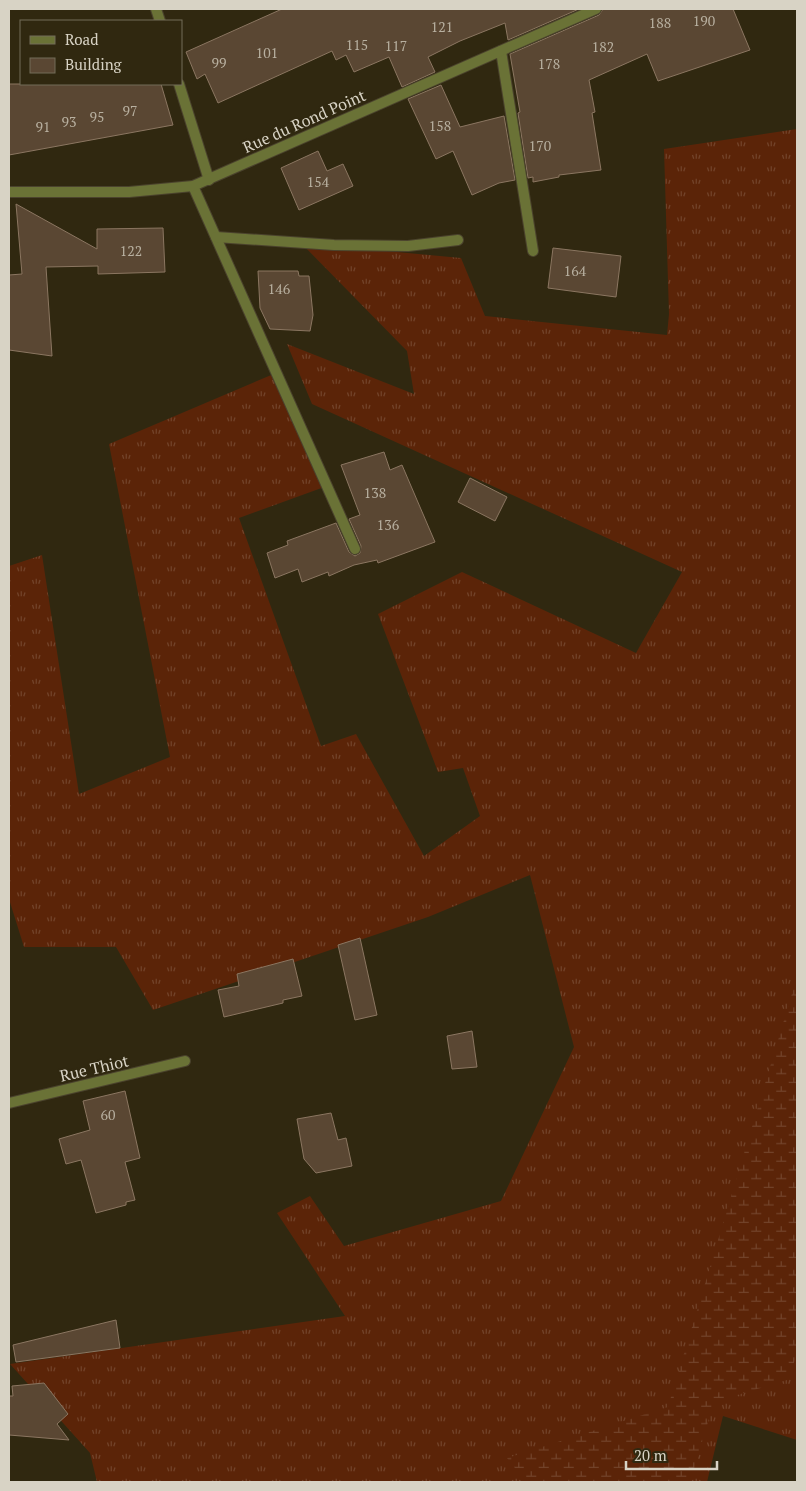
<svg xmlns="http://www.w3.org/2000/svg" width="806" height="1491" font-family="'PT Serif',serif">
<style>
.grass{fill:url(#grass-tufts)}
.wetland{fill:url(#wetland-marsh)}
.building{fill:#5a4733;stroke:#8b7661}
.lines{fill:none;stroke-linecap:round;stroke-linejoin:round}
.service-casing{stroke:#4b432d;stroke-width:12}
.tertiary-casing{stroke:#4b432d;stroke-width:12}
.service{stroke:#6a7236;stroke-width:10}
.tertiary{stroke:#6a7236;stroke-width:10}
.labels{text-anchor:middle;stroke-width:4;stroke-linejoin:round;paint-order:stroke}
.number-label{font-size:14px;fill:#b8b0a0}
.street-label{font-size:16px;fill:#d8d3c5;stroke:#302810}
</style>
<defs>
<pattern id="grass-tufts" width="24" height="20" patternUnits="userSpaceOnUse" patternTransform="scale(1.25)"><rect width="24" height="20" fill="#5b2408"/><path d="M3 7l-1-3M5 7V3M7 7l1-3M15 17l-1-3M17 17v-4M19 17l1-3" fill="none" stroke="#72432a"/></pattern>
<pattern id="wetland-marsh" width="20" height="14" patternUnits="userSpaceOnUse" patternTransform="scale(1.25)"><rect width="20" height="14" fill="#5b2408"/><path d="M1 5h8M5 5V1M11 12h8M15 12V8" fill="none" stroke="#72432a"/></pattern>
</defs>
<rect width="100%" height="100%" fill="#302810"/>
<polygon class="grass" points="797,129 797,1440 723,1416 707,1482 97,1482 90,1453 10,1364 345,1316 277,1213 310,1196 344,1246 501,1201 574,1047 530,875 428,917 153,1010 116,947 24,947 9,899 9,566 42,555 79,794 170,757 109,444 276,373 327,486 239,518 321,746 356,734 424,856 480,816 463,768 438,772 378,614 462,572 636,653 682,572 312,404 287,344 414,394 407,351 301,243 461,258 485,316 667,335 669,314 664,149"/>
<polygon class="wetland" points="794,987 797,987 797,1355 787,1380 714,1402 690,1482 526,1482 507,1458 668,1407"/>
<g class="building">
<polygon points="282,9 579,9 508,40 505,23 460,41 428,57 435,72 402,87 389,57 354,72 346,55 336,60 332,51 218,103 205,74 197,79 186,52"/>
<polygon points="603,9 733,9 750,50 658,81 647,54 589,80 595,112 592,113 601,170 559,175 559,177 533,182 533,177 528,178 518,113 520,112 510,54 599,15"/>
<polygon points="9,84 161,84 173,125 9,155"/>
<polygon points="441,85 460,127 504,116 515,180 499,183 472,195 453,151 436,159 408,99"/>
<polygon points="318,151 327,171 343,164 353,186 299,210 281,168"/>
<polygon points="16,204 97,249 97,229 163,228 165,272 98,274 98,266 46,267 52,356 9,350 9,275 22,274"/>
<polygon points="553,248 621,256 616,297 548,288"/>
<polygon points="258,271 298,271 299,276 309,276 313,315 310,331 270,329 260,308"/>
<polygon points="384,452 390,470 402,465 435,542 378,563 377,560 354,565 329,576 328,572 302,582 298,569 275,578 267,553 288,545 287,541 336,523 349,552 355,556 360,553 361,546 349,519 360,515 341,465"/>
<polygon points="470,478 507,497 495,521 458,502"/>
<polygon points="360,938 377,1015 355,1020 338,945"/>
<polygon points="293,959 302,996 283,1000 283,1003 224,1017 218,990 239,986 237,974"/>
<polygon points="472,1031 477,1067 452,1069 447,1036"/>
<polygon points="125,1091 140,1158 125,1162 135,1200 126,1202 126,1205 96,1213 81,1160 66,1164 59,1139 90,1130 83,1101"/>
<polygon points="331,1113 338,1140 346,1138 352,1166 316,1173 304,1159 297,1119"/>
<polygon points="116,1320 120,1348 16,1362 13,1345"/>
<polygon points="44,1383 68,1414 57,1424 69,1440 9,1435 9,1396 13,1396 12,1386"/>
</g>
<g class="lines">
<defs>
<g id="service">
<polyline points="156,9 160,21"/>
<polyline points="501,51 533,251"/>
<polyline points="179,84 209,180"/>
<polyline points="193,186 355,549"/>
<polyline points="216,237 334,245 408,246 458,240"/>
<polyline points="9,1103 185,1061"/>
</g>
<polyline id="tertiary" points="9,192 129,192 193,186 596,9"/>
</defs>
<use href="#service" class="service-casing"/>
<use href="#tertiary" class="tertiary-casing"/>
<use href="#service" class="service"/>
<use href="#tertiary" class="tertiary"/>
</g>
<g class="labels">
<g class="number-label">
<text x="704" y="26">190</text>
<text x="660" y="28">188</text>
<text x="442" y="32">121</text>
<text x="357" y="50">115</text>
<text x="396" y="51">117</text>
<text x="603" y="52">182</text>
<text x="267" y="58">101</text>
<text x="219" y="68">99</text>
<text x="549" y="69">178</text>
<text x="130" y="116">97</text>
<text x="97" y="122">95</text>
<text x="69" y="127">93</text>
<text x="440" y="131">158</text>
<text x="43" y="132">91</text>
<text x="540" y="151">170</text>
<text x="318" y="187">154</text>
<text x="131" y="256">122</text>
<text x="575" y="276">164</text>
<text x="279" y="294">146</text>
<text x="375" y="498">138</text>
<text x="388" y="530">136</text>
<text x="108" y="1120">60</text>
</g>
<g class="street-label">
<text transform="translate(304 121) rotate(-24)" y="6">Rue du Rond Point</text>
<text transform="translate(94 1068) rotate(-13)" y="6">Rue Thiot</text>
</g>
</g>
<rect width="806" height="1491" fill="none" stroke="#d8d3c5" stroke-width="20"/>
<rect x="20" y="20" width="162" height="65" fill="#302810" stroke="#736c58"/>
<rect x="30" y="36" width="25" height="8" fill="#6a7236" stroke="#736c58"/>
<text x="65" y="45" font-size="15" fill="#d8d3c5">Road</text>
<rect x="30" y="58" width="25" height="15" fill="#5a4733" stroke="#736c58"/>
<text x="65" y="70" font-size="15" fill="#d8d3c5">Building</text>
<path d="M626 1461v8h91v-8" fill="none" stroke="#d8d3c5" stroke-width="2.5"/>
<text x="634" y="1461" font-size="15" fill="#d8d3c5" stroke="#302810" stroke-width="4" paint-order="stroke">20 m</text>
</svg>
